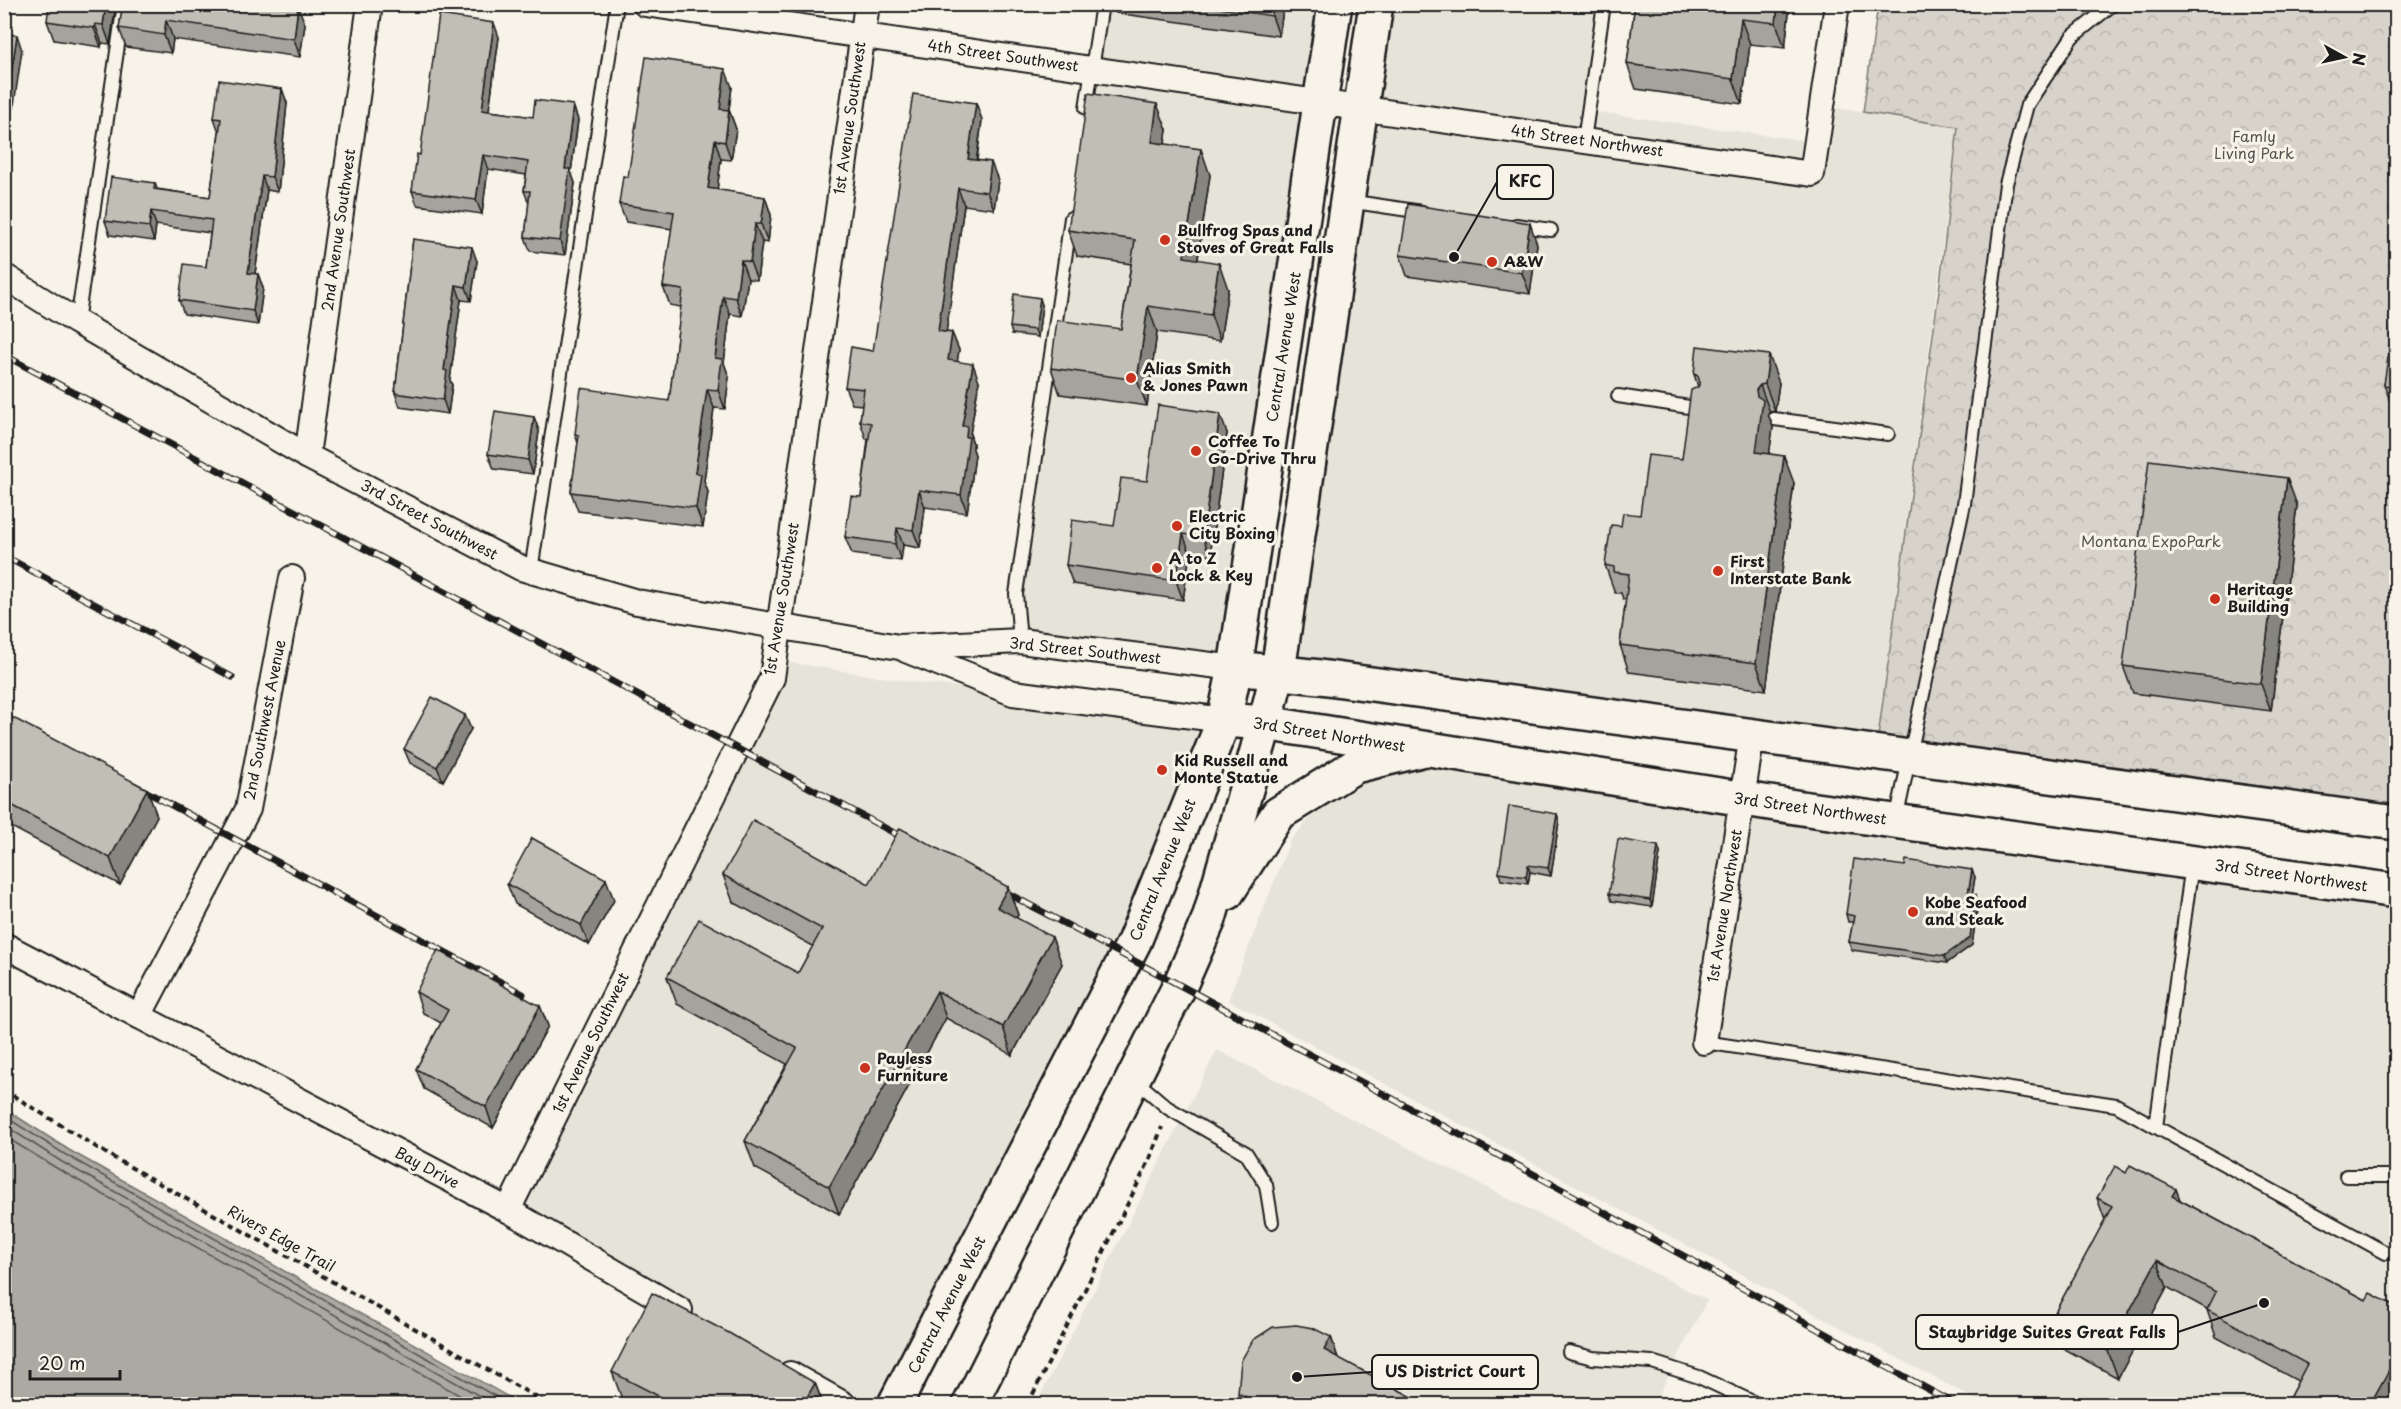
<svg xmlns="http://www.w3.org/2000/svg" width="2401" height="1409" font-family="'Playpen Sans',sans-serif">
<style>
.built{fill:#e6e3d9}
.park{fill:url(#park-crowns);stroke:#7a7874;stroke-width:1.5}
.water{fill:#aca9a2;stroke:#72716c;stroke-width:1.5}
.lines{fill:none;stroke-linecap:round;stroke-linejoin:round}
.shore{stroke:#565452;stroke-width:1.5}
.service-casing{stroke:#1c1c1c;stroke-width:16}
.minor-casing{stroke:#1c1c1c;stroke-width:28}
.primary-casing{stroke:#1c1c1c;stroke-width:38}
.trunk-casing{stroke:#1c1c1c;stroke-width:38}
.path{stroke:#1c1c1c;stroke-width:4;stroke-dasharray:6 4.5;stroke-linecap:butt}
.service{stroke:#f7f3e8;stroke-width:12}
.minor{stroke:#f7f3e8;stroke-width:24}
.primary{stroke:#f7f3e8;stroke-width:33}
.trunk{stroke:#f7f3e8;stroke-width:33}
.rail-casing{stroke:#1c1c1c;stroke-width:7}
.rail{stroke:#f7f3e8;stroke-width:4.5;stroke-dasharray:14;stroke-linecap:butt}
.wall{fill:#a5a39c;stroke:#1c1c1c;stroke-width:1.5}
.shaded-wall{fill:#86857f;stroke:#1c1c1c;stroke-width:1.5}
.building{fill:#c0beb5;stroke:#1c1c1c;stroke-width:1.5}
.poi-dot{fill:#c8321e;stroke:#f7f3e8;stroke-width:2}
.labels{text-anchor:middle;stroke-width:6;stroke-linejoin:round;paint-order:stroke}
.street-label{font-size:15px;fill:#1c1c1c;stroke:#f7f3e8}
.park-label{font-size:15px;fill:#545351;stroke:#f7f3e8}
.poi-label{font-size:15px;font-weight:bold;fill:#1c1c1c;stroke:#f7f3e8;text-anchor:start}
.leader{fill:none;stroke:#1c1c1c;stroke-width:2}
.callout-dot{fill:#1c1c1c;stroke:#f7f3e8;stroke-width:2}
.callout{fill:#f7f3e8;stroke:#1c1c1c;stroke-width:2}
.callout-label{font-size:16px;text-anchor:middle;font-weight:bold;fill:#1c1c1c}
</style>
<defs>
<pattern id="park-crowns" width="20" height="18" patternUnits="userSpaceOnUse" patternTransform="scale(1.5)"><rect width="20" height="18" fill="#d7d3cb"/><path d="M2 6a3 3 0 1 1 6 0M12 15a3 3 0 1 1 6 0" fill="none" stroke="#b8b5ae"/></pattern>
</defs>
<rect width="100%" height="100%" fill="#f7f3e8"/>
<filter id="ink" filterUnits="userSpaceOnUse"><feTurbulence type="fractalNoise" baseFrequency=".0167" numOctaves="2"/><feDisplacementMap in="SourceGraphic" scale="12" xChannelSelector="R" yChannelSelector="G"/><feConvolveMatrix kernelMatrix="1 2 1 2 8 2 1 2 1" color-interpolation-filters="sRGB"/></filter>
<g filter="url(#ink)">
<g class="built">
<polygon points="1101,5 1335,5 1235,668 1020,641 1016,594"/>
<polygon points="1376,5 1604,5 1589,111 1816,142 1822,106 1958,127 1876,752 1278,671"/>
<polygon points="774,660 906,681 1224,720 896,1404 842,1404 508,1210"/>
<polygon points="1425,749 2396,886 2396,1404 1984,1404 1228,1000 1290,841 1355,766"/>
<polygon points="1217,1050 1707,1300 1654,1404 1036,1404"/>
</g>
<polygon class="park" points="1878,5 2396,5 2396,823 1876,752 1940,283 1958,127 1863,112"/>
<polygon class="water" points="5,1109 69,1150 521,1404 5,1404"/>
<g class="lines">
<g class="shore">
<polyline points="4,1116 66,1155 509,1404"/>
<polyline points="4,1125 62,1162 494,1404"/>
<polyline points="4,1136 58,1169 475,1404"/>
</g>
<defs>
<g id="service">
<polyline points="1086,108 1102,4"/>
<polyline points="1584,140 1604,4"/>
<polyline points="1348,201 1422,212"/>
<polyline points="1516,225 1551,230"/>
<polyline points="77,322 124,4"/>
<polyline points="1618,396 1702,409"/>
<polyline points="1774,419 1888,434"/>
<polyline points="531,571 617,4"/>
<polyline points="1020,641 1016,594 1071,218"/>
<polyline points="1896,820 1964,504 2006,184 2027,105 2072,37 2113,4"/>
<polyline points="1704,1042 2116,1105 2386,1253 2396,1252"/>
<polyline points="1134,1079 1168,1108 1246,1153 1266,1185 1272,1222"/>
<polyline points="2156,1127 2192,864"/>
<polyline points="2346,1176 2396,1176"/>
<polyline points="1569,1352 1593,1358 1652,1362 1699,1377 1757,1404"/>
</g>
<g id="minor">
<polyline points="645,4 1812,174 1837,4"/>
<polyline points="4,276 77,322 307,456 521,568 637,602 899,647 1020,641 1235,668"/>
<polyline points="307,456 370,4"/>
<polyline points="906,650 1013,693 1224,720"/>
<polyline points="4,945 508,1210 680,1310"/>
<polyline points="139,1016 248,809 292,578"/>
<polyline points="1704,1042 1752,735"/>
<polyline points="508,1210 772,678 867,4"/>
<polyline points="790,1374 843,1404"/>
</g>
<g id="primary">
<polyline points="1227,893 1278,814 1355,766 1425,749"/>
<polyline points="895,1404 1134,942 1224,720"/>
<polyline points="970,1404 1180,985 1209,919 1265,723"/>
</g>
<g id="trunk">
<polyline points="1335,4 1235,668 1224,720 1265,723 1808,809 2396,891"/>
<polyline points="1235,668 1320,677 2396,823"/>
<polyline points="1265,723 1278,671 1376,4"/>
</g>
</defs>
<use href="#service" class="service-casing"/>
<use href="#minor" class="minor-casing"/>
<use href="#primary" class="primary-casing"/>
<use href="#trunk" class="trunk-casing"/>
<g class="path">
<polyline points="4,1090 109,1155 548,1404"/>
<polyline points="1028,1404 1150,1159 1162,1127"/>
</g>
<use href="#service" class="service"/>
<use href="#minor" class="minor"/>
<use href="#primary" class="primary"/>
<use href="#trunk" class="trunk"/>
<defs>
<g id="rail">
<polyline points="4,355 911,842"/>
<polyline points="4,556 232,677"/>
<polyline points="134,785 523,994"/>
<polyline points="996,887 1539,1177 1955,1404"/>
</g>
</defs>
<use href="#rail" class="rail-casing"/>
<use href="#rail" class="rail"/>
</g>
<g class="wall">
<polygon points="116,4 110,44 102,43 101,47 54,40 47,21"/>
<polygon points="123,4 305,24 300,57 173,39 171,53 126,47 119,28"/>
<polygon points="1112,4 1284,4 1279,36 1116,13"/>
<polygon points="1635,4 1790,4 1785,48 1750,44 1742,104 1636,89 1627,64"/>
<polygon points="499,37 489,111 533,117 573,105 578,120 571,172 575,183 565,255 530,251 525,237 529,204 524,191 526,175 488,169 482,214 417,205 412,191 420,155"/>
<polygon points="732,87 729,110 736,129 731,160 721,159 717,190 765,197 771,215 768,243 762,242 757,280 748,279 742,316 730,314 724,363 729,377 725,409 714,408 704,481 708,492 703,527 578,511 571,492 578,443 575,434 669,401 681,307 670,305 663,287 672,229 626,222 619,204 628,177"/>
<polygon points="282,89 287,103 278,192 267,190 255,274 258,274 263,288 258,325 184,314 179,300 206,267 210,233 156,225 154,241 110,235 105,221 155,183 157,189 210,197 219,132 214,118"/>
<polygon points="976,103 982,120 977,160 998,180 994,209 964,205 946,332 952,333 959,350 957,361 979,381 970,434 973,444 973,449 975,455 967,513 925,507 920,548 903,545 901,561 852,554 845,537 861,497 868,439 866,439 860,421 862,405 852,404 845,387 873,351"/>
<polygon points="1167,130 1165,144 1210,175 1198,259 1228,289 1220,341 1157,332 1147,406 1060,394 1051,368 1121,329 1131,264 1077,256 1068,230"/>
<polygon points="413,239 477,261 471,301 461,300 450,380 452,385 448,414 400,407 395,393"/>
<polygon points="1537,244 1530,294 1407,276 1400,255"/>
<polygon points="1042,305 1038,337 1012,334 1010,327"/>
<polygon points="2397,315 2397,406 2392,406 2384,385"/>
<polygon points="1694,374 1779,383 1775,411 1770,412 1768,414 1773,427 1769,454 1794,483 1766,690 1629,672 1620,645 1626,599 1623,599 1621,593 1615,593 1605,565 1621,526 1640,515 1682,459 1698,387"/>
<polygon points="534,417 539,431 533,474 494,469 488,454"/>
<polygon points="1227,433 1210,556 1190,553 1183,600 1073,584 1066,565 1114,526 1147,481"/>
<polygon points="2297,505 2271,711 2133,693 2123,666"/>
<polygon points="4,713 157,816 120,885 4,823"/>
<polygon points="471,729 443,781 410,763 404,749"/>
<polygon points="1557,814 1559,821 1551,876 1530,872 1528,884 1501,880 1499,873"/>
<polygon points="1660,853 1652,907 1612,901 1609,894"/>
<polygon points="723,875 869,884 1008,887 1018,915 1016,917 1062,964 1012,1055 946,1018 839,1214 755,1168 745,1141 787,1064 677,1004 667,977 798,973 813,946 733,902"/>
<polygon points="1975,877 1972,895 1978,902 1972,945 1947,963 1852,950 1849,942 1853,922 1848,922 1846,914"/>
<polygon points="507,884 614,900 589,945 515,904"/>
<polygon points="416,992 540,1006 548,1026 493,1128 424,1089 416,1069 441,1023 423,1013"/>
<polygon points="2126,1173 2176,1189 2180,1200 2366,1300 2397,1307 2397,1401 2395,1404 2286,1404 2298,1381 2216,1337 2207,1310 2207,1309 2167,1287 2118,1378 2061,1347 2051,1320 2105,1220 2097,1198"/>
<polygon points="1331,1337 1338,1358 1425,1404 1242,1404 1238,1393"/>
<polygon points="612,1372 815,1383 823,1404 631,1404 622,1399"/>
</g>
<g class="shaded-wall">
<polygon points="4,4 8,4 4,28"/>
<polygon points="106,4 116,4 110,44 103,25"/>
<polygon points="1273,4 1284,4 1279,36 1272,16"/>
<polygon points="1778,4 1790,4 1785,48 1776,23"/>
<polygon points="298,6 305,24 300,57 294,39"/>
<polygon points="1741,19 1750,44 1742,104 1733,79"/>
<polygon points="166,20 173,39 171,53 164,35"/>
<polygon points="494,23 499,37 487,124 482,110"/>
<polygon points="95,24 102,43 101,47 94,28"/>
<polygon points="17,35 22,50 5,167 4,122"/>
<polygon points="725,69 732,87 726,128 720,109"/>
<polygon points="282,89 287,103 278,192 272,177"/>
<polygon points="976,103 982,120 974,176 968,159"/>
<polygon points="1157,104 1167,130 1161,168 1152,142"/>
<polygon points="573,105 578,120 571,172 575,183 565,255 560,241 565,169"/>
<polygon points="729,110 736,129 731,160 725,142"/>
<polygon points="715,140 721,159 715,207 708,188"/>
<polygon points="1201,149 1210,175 1194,284 1184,257"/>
<polygon points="483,155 488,169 482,214 476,200"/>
<polygon points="991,162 998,180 994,209 987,192"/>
<polygon points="262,176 267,190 253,287 248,273"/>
<polygon points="958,188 964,205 944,348 938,331"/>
<polygon points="765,197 771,215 768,243 761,224"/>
<polygon points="151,211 156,225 154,241 149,227"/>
<polygon points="1530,223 1537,244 1530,294 1522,273"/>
<polygon points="755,224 762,242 757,280 750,262"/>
<polygon points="472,247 477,261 471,301 466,287"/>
<polygon points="741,260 748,279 742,316 736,298"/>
<polygon points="1219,263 1228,289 1220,341 1211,315"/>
<polygon points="258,274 263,288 258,325 253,311"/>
<polygon points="456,285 461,300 450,380 452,385 448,414 443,400 444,370"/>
<polygon points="723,296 730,314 724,363 729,377 725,409 718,390 715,358"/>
<polygon points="1040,298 1042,305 1038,337 1035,330"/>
<polygon points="1148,306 1157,332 1147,406 1137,380"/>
<polygon points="952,333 959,350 955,378 948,360"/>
<polygon points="1769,355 1779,383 1775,411 1765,384"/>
<polygon points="973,364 979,381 970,434 973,444 973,449 975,455 967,513 961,495 962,426"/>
<polygon points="1760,385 1770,412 1768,414 1773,427 1766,479 1756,452 1756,390"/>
<polygon points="707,389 714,408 704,481 708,492 703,527 696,508 695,473"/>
<polygon points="1220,414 1227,433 1210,556 1203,537"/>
<polygon points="534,417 539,431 533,474 528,460"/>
<polygon points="1784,456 1794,483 1766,690 1756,663"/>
<polygon points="2287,478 2297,505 2271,711 2261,684"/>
<polygon points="919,490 925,507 920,548 913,530"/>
<polygon points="897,528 903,545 901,561 895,544"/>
<polygon points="1183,534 1190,553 1183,600 1176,581"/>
<polygon points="465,715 471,729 443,781 437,767"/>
<polygon points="147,789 157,816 120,885 110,858"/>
<polygon points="1557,814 1559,821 1551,876 1548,868"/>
<polygon points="1658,846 1660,853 1652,907 1650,900"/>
<polygon points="1528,865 1530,872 1528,884 1526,877"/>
<polygon points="1972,870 1975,877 1971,901 1968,894"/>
<polygon points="606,879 614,900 589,945 581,925"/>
<polygon points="1008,887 1018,915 1007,934 997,907"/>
<polygon points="1976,895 1978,902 1972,945 1947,963 1944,956"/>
<polygon points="1052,937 1062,964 1012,1055 1003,1027"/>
<polygon points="937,991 946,1018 839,1214 829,1187"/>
<polygon points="540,1006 548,1026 493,1128 486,1107"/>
<polygon points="2176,1189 2186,1216 2172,1196"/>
<polygon points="2157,1260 2167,1287 2118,1378 2108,1351"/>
<polygon points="1331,1337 1338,1358 1324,1350"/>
<polygon points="2393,1363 2397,1374 2397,1401 2395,1404 2370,1404"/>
<polygon points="815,1383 823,1404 803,1404"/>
</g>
<g class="building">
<polygon points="49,4 106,4 103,25 95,24 94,28 47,21"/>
<polygon points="123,4 291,4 298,6 294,39 166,20 164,35 119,28"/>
<polygon points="1193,4 1273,4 1272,16"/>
<polygon points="1635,4 1778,4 1776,23 1741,19 1733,79 1627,64"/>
<polygon points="439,15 494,23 482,110 533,117 535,100 573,105 565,169 570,169 560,241 525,237 530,191 524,191 528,162 483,155 476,200 412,191 417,154 420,155"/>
<polygon points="4,34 17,35 4,122"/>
<polygon points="646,57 725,69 720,109 729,110 725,142 715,140 708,188 765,197 761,224 755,224 750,262 741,260 736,298 723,296 715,358 722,359 718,390 707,389 695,473 701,474 696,508 571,492 579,435 575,434 581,388 669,401 683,290 663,287 674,212 619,204 623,176 628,177"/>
<polygon points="219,80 282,89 272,177 262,176 248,273 258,274 253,311 179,300 184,264 206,267 212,220 151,211 149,227 105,221 111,177 155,183 154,189 210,197 221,119 214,118"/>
<polygon points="1088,93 1157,104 1152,142 1201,149 1184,257 1219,263 1211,315 1148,306 1137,380 1051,368 1057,320 1121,329 1135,240 1068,230"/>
<polygon points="913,94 976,103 968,159 991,162 987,192 958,188 938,331 952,333 948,360 973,364 962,426 967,426 966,437 969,437 961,495 919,490 913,530 897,528 895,544 845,537 851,496 861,497 871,423 860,421 864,389 845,387 851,347 873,351"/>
<polygon points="1408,204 1530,223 1522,273 1400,255"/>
<polygon points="413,239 472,247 466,287 456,285 444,370 447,371 443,400 395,393"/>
<polygon points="1014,294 1040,298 1035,330 1010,327"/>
<polygon points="2394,315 2397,315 2397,387 2384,385"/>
<polygon points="1697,346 1769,355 1765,384 1760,385 1756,390 1757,396 1763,400 1756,452 1784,456 1756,663 1620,645 1629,574 1614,572 1614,567 1605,565 1611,525 1621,526 1623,513 1640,515 1648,455 1682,459 1691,390 1698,387 1700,383 1698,376 1694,374"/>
<polygon points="1158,405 1220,414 1203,537 1183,534 1176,581 1066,565 1072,520 1114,526 1121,478 1147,481"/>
<polygon points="495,411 534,417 528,460 488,454"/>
<polygon points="2149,460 2287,478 2261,684 2123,666"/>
<polygon points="432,697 465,715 437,767 404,749"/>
<polygon points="4,713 147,789 110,858 4,801"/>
<polygon points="1509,806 1557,814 1548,868 1528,865 1526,877 1499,873"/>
<polygon points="753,820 869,884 900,828 1008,887 997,907 1052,937 1003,1027 937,991 829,1187 745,1141 797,1048 667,977 699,919 798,973 822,929 723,875"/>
<polygon points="532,838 606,879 581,925 507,884"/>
<polygon points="1618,839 1658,846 1650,900 1609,894"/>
<polygon points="1854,859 1905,866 1906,860 1972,870 1968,894 1976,895 1970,938 1944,956 1849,942 1854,916 1846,914"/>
<polygon points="438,950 540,1006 486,1107 416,1069 448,1010 416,992"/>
<polygon points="2130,1165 2176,1189 2172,1196 2366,1300 2370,1293 2397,1307 2397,1365 2393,1363 2370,1404 2286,1404 2307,1364 2207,1310 2216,1292 2157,1260 2108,1351 2051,1320 2112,1206 2097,1198 2115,1166 2126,1173"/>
<polygon points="652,1293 729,1333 815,1383 803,1404 674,1404 612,1372"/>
<polygon points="1296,1325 1313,1328 1331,1337 1324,1350 1425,1404 1252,1404 1254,1401 1238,1393 1241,1361 1253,1340 1273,1327"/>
</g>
</g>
<g class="poi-dot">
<circle cx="1165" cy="240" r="6"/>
<circle cx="1492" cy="262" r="6"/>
<circle cx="1131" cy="378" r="6"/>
<circle cx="1196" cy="451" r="6"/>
<circle cx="1177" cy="526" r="6"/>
<circle cx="1157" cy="568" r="6"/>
<circle cx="1718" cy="571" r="6"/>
<circle cx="2215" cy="599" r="6"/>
<circle cx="1162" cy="770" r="6"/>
<circle cx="1913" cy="912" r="6"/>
<circle cx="865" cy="1068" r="6"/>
</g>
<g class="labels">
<g class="street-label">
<text transform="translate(1003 56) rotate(8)" y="5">4th Street Southwest</text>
<text transform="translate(850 118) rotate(-82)" y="5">1st Avenue Southwest</text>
<text transform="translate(1587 141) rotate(8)" y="5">4th Street Northwest</text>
<text transform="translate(339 230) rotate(-82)" y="5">2nd Avenue Southwest</text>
<text transform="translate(1284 347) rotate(-81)" y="5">Central Avenue West</text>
<text transform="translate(429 520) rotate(28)" y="5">3rd Street Southwest</text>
<text transform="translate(782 599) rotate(-81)" y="5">1st Avenue Southwest</text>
<text transform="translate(1085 651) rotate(6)" y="5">3rd Street Southwest</text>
<text transform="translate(265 720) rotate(-79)" y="5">2nd Southwest Avenue</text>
<text transform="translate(1329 735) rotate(9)" y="5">3rd Street Northwest</text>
<text transform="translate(1810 809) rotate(8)" y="5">3rd Street Northwest</text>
<text transform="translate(1163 870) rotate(-68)" y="5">Central Avenue West</text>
<text transform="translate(2291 876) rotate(8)" y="5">3rd Street Northwest</text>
<text transform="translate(1725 906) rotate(-81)" y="5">1st Avenue Northwest</text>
<text transform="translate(591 1043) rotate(-64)" y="5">1st Avenue Southwest</text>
<text transform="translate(427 1168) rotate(28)" y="5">Bay Drive</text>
<text transform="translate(281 1239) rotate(29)" y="5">Rivers Edge Trail</text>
<text transform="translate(947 1305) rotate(-63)" y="5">Central Avenue West</text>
</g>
<g class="park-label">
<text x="2254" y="142">Famly<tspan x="2254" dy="17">Living Park</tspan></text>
<text x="2151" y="547">Montana ExpoPark</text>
</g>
<g class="poi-label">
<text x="1177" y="236">Bullfrog Spas and<tspan x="1177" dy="17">Stoves of Great Falls</tspan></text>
<text x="1504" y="267">A&amp;W</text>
<text x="1143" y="374">Alias Smith<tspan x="1143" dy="17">&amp; Jones Pawn</tspan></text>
<text x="1208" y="447">Coffee To<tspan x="1208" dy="17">Go-Drive Thru</tspan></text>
<text x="1189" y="522">Electric<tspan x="1189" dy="17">City Boxing</tspan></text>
<text x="1169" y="564">A to Z<tspan x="1169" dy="17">Lock &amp; Key</tspan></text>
<text x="1730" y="567">First<tspan x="1730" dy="17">Interstate Bank</tspan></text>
<text x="2227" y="595">Heritage<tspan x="2227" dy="17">Building</tspan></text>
<text x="1174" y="766">Kid Russell and<tspan x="1174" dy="17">Monte Statue</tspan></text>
<text x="1925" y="908">Kobe Seafood<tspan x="1925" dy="17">and Steak</tspan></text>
<text x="877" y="1064">Payless<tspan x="877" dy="17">Furniture</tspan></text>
</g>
</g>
<path class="leader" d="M1454 257L1497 182M2264 1303L2178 1332M1297 1377L1372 1372"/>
<g class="callout-dot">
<circle cx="1454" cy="257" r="6"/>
<circle cx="2264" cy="1303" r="6"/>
<circle cx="1297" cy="1377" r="6"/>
</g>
<g class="callout">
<rect x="1497" y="165" width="56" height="34" rx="6"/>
<rect x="1916" y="1315" width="262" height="34" rx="6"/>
<rect x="1372" y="1355" width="166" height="34" rx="6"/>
</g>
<g class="callout-label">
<text x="1525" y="187">KFC</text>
<text x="2047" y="1338">Staybridge Suites Great Falls</text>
<text x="1455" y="1377">US District Court</text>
</g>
<rect width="2401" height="1409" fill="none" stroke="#f7f3e8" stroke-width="24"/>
<rect x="12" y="12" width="2377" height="1385" fill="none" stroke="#1c1c1c" stroke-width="2" filter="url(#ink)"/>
<g transform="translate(2344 57) rotate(98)" stroke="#f7f3e8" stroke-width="4.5" paint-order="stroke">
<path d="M0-4.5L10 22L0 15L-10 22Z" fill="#1c1c1c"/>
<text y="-9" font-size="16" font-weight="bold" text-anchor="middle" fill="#1c1c1c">N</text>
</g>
<path d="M30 1370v9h90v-9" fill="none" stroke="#1c1c1c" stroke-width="3"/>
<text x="39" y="1370" font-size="18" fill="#1c1c1c" stroke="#f7f3e8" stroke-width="4.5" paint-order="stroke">20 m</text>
</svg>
